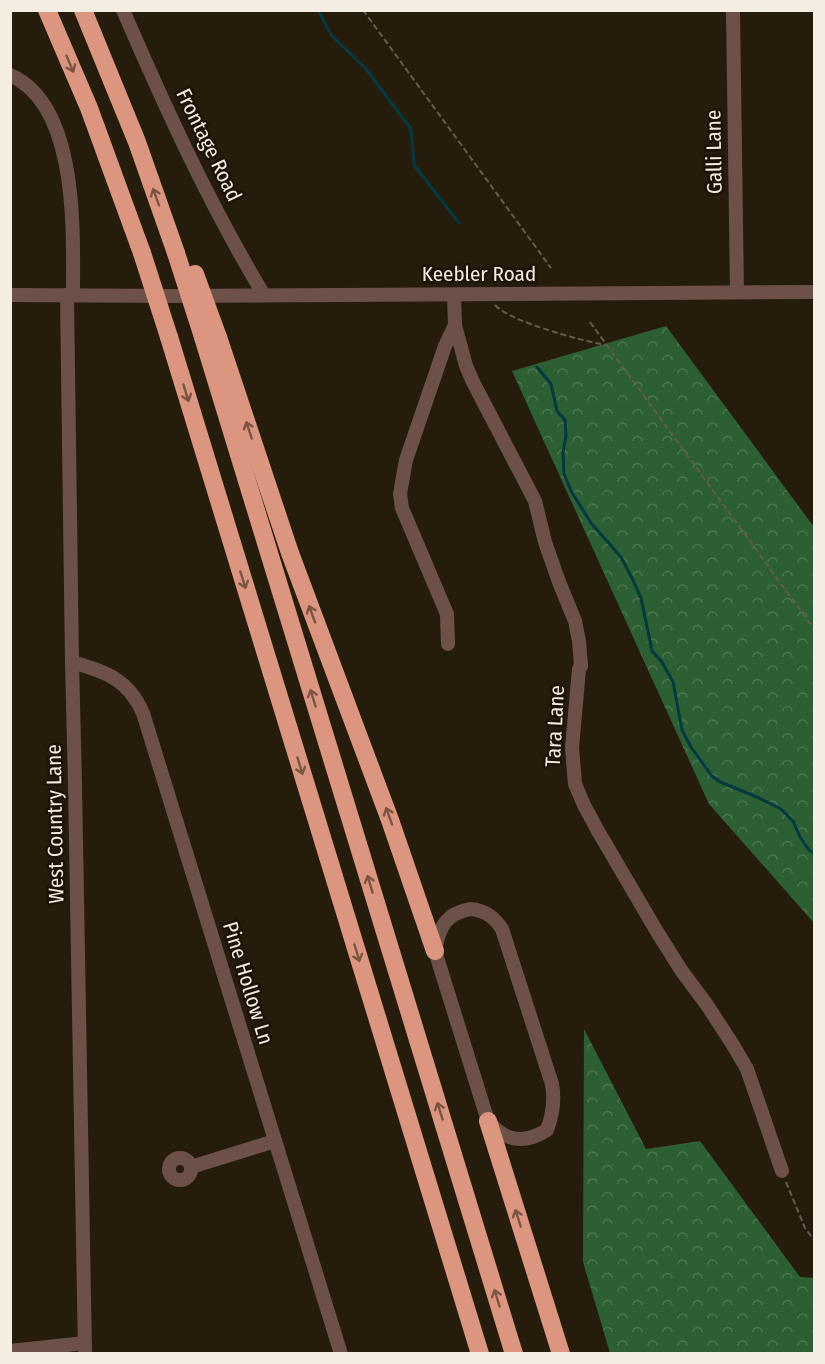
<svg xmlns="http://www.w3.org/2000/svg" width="825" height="1364" font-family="'Fira Sans Condensed',sans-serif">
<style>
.forest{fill:url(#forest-crowns)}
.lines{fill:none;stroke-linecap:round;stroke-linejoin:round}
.stream{stroke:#013a40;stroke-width:3}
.path{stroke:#655b4d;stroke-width:2;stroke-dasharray:6 3;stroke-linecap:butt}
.minor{stroke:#6d5148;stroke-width:14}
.highway{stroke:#dc9680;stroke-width:18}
.highway-bridge{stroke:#dc9680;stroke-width:18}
.oneway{stroke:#7c5442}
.labels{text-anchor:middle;stroke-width:5;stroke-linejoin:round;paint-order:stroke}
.street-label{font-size:21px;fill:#f4ede2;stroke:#1d1304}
</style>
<defs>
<pattern id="forest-crowns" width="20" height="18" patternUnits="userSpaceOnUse" patternTransform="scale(1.5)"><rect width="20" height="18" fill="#2c5f33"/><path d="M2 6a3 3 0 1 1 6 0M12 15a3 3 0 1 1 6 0" fill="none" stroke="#4b7650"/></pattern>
</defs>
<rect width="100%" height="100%" fill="#261c0c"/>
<g class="forest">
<polygon points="666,326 814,527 814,923 709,804 512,371"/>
<polygon points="584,1029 646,1149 700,1141 800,1277 814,1278 814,1353 610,1353 583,1262"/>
</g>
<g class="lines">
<g class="stream">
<polyline points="318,10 332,36 366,69 411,129 414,165 459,223"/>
<polyline points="537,367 551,384 557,411 565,420 566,435 563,453 564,474 571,491 591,523 621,557 632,578 641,598 652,651 662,662 673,682 682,730 691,747 711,775 720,782 757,797 781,809 793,821 800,837 809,850 814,853"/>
</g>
<g class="path">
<polyline points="363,10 551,268"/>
<path d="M 495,305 C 508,321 585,342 607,345"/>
<polyline points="590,322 814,629"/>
<polyline points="786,1182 805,1228 814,1240"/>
</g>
<g class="minor">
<path d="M 123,10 C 165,107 209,204 264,295"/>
<polyline points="733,10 737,292"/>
<path d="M 10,75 C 79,105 73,233 73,295"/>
<polyline points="10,295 177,296 814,292"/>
<polyline points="67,295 72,662 75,784 85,1354"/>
<polyline points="454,295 455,325 466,366 473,382 535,501 545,542 559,582 575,621 579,641 581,666 579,669 572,748 575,784 584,805 598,831 656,930 681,970 707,1005 733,1045 747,1069 782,1171"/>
<polyline points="448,644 447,614 402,508 400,494 406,460 445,346 455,325"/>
<path d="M 72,662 C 106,672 128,679 143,713 L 341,1354"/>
<path d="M 471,909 C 486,911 494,917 502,929 L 552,1084 C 555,1100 553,1114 547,1130 C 525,1144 505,1142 488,1121 L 435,951 C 439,927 446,913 471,909 Z"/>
<circle cx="180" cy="1169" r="11"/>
<polyline points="191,1167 275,1141"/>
<polyline points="10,1351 85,1343"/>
</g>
<g class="highway">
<polyline points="47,10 89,108 142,253"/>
<polyline points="83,10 137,142 176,253"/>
<polyline points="169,337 480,1354"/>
<polyline points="203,337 514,1354"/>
<polyline points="218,337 290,553 390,820 435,951"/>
<polyline points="488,1121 561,1354"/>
</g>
<g class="highway-bridge">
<polyline points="142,253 169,337"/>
<polyline points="176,253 203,337"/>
<polyline points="195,274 218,337"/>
</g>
</g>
<defs><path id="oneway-shaft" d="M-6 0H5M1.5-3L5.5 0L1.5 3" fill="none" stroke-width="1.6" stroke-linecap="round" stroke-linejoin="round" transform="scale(1.5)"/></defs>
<g class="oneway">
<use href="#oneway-shaft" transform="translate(70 64) rotate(67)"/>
<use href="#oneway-shaft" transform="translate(156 197) rotate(-110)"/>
<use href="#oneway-shaft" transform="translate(186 393) rotate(73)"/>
<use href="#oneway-shaft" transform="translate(249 430) rotate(-108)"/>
<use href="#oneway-shaft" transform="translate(243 580) rotate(73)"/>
<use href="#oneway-shaft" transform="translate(312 614) rotate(-110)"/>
<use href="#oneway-shaft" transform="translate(313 698) rotate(-107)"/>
<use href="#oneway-shaft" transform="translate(300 766) rotate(73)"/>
<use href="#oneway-shaft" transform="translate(389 816) rotate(-110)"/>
<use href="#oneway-shaft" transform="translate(370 884) rotate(-107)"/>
<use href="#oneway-shaft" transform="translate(357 953) rotate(73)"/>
<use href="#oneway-shaft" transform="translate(440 1111) rotate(-107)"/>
<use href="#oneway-shaft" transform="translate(518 1218) rotate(-108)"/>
<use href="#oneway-shaft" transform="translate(497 1298) rotate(-107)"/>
</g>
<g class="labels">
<g class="street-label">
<text transform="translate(209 145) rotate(64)" y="7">Frontage Road</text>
<text transform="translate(714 152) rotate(-91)" y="7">Galli Lane</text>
<text x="479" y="281">Keebler Road</text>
<text transform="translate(555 726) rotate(-87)" y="7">Tara Lane</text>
<text transform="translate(55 824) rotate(-91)" y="7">West Country Lane</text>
<text transform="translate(248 983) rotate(73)" y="7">Pine Hollow Ln</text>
</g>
</g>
<rect width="825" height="1364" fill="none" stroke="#f4ede2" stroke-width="24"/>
</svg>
